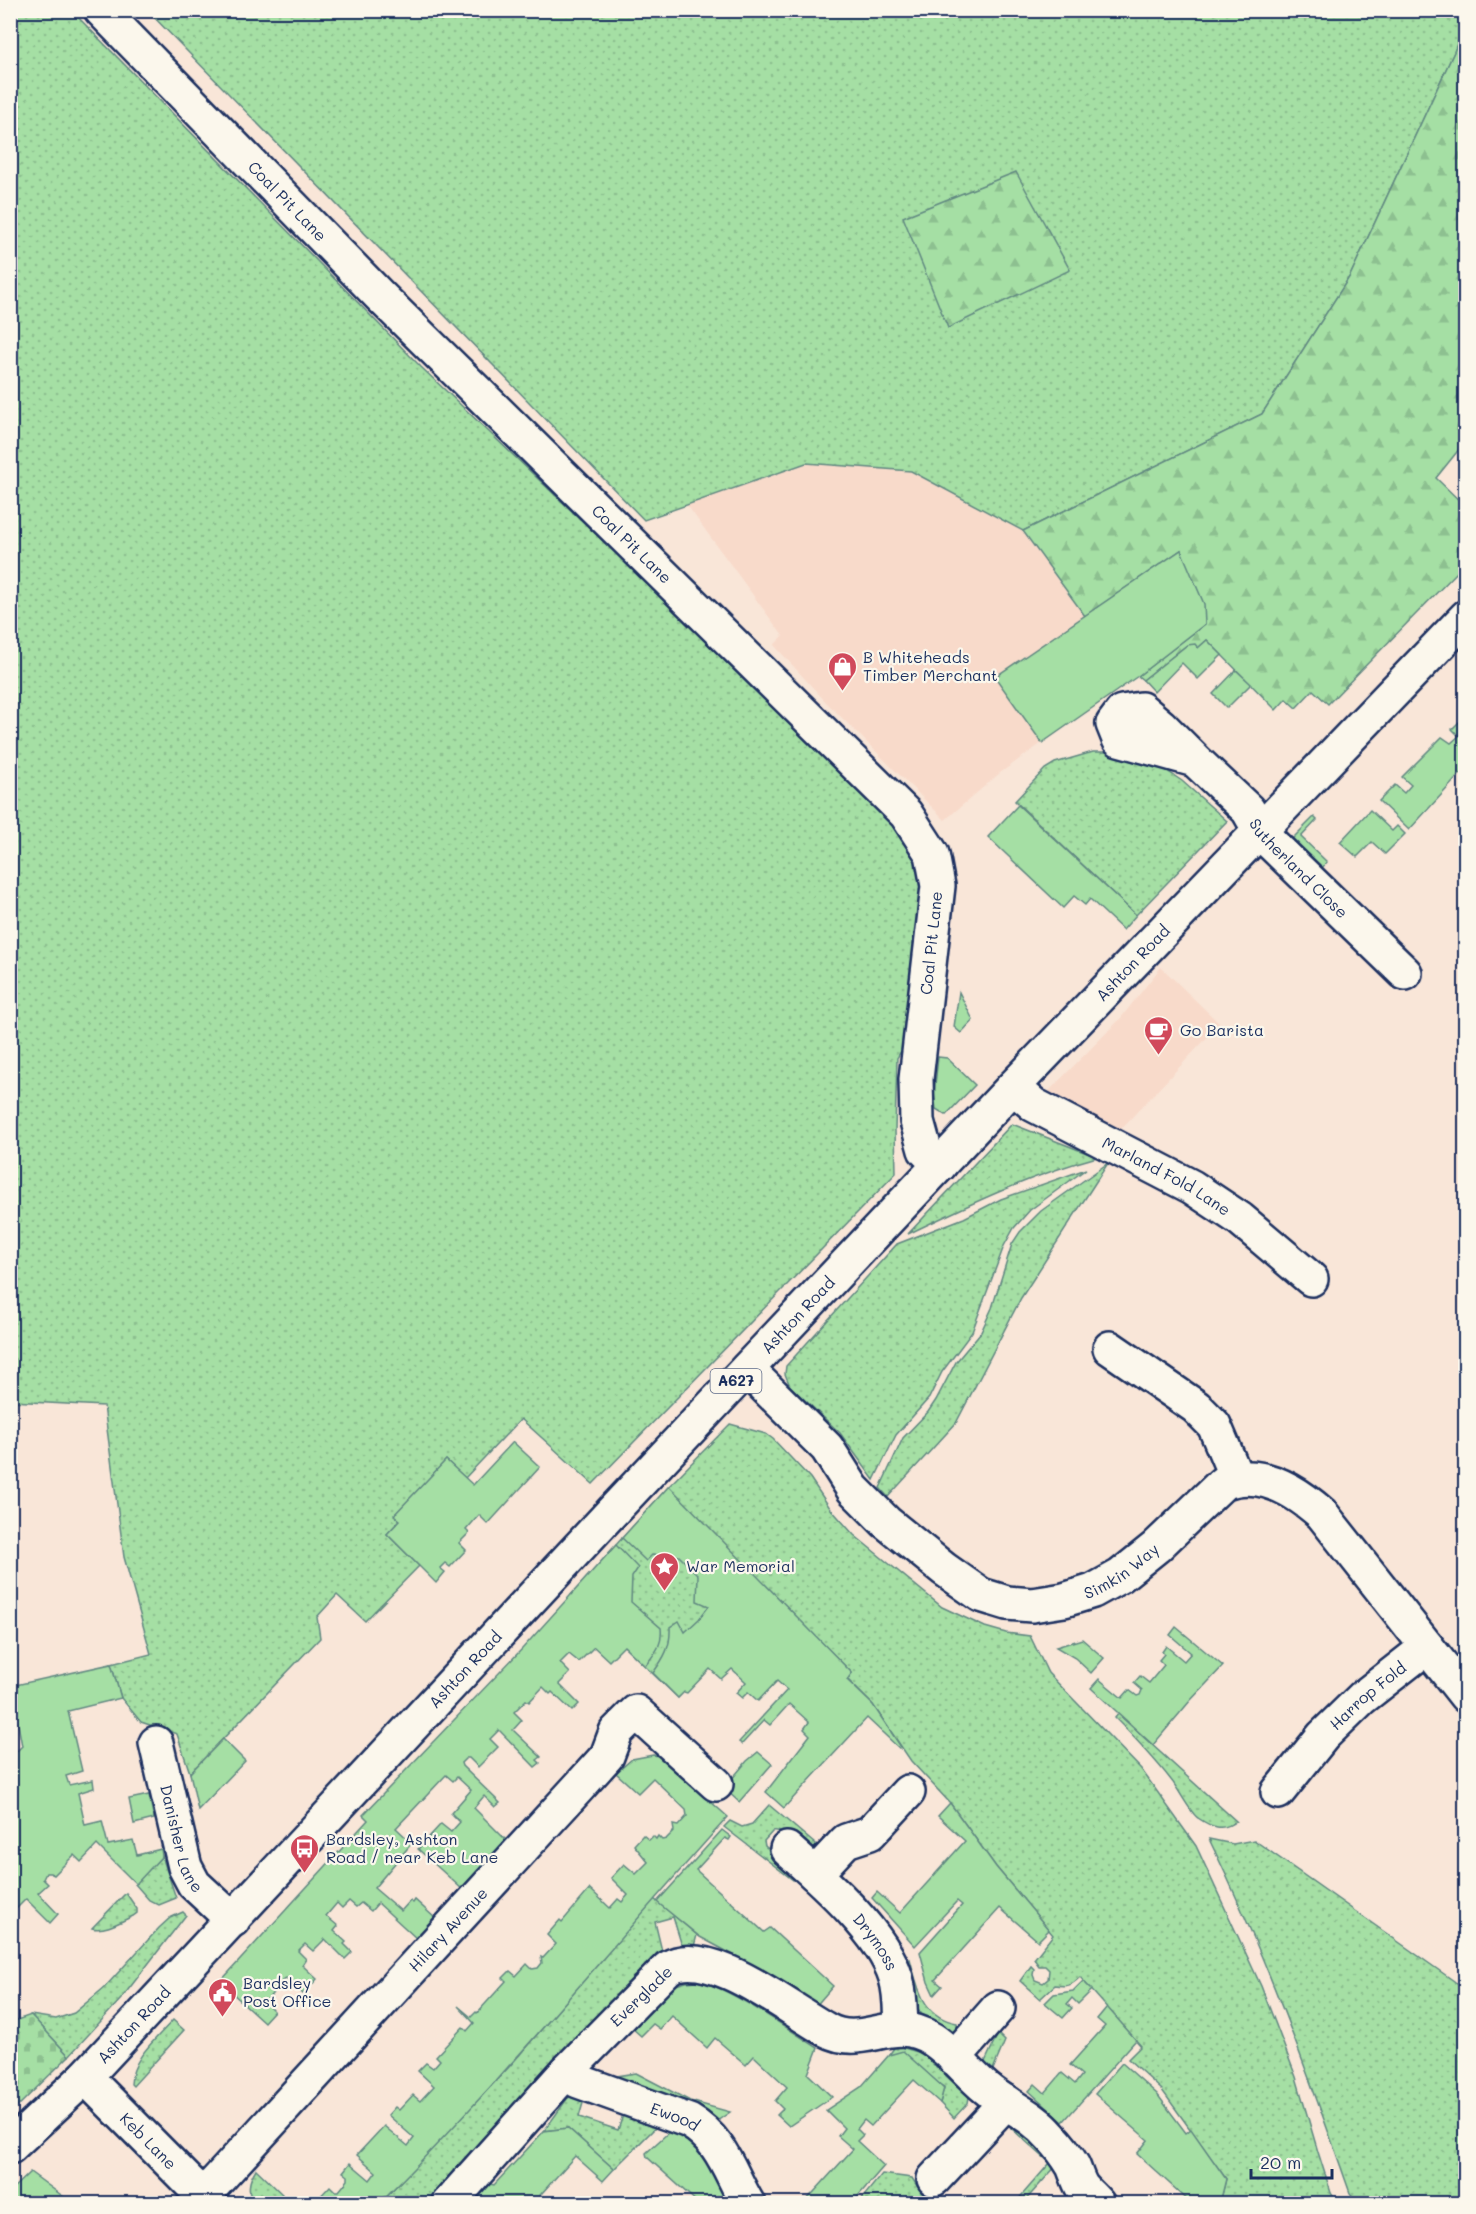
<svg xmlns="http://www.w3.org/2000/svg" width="1476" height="2214" font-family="Mali,sans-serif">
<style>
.built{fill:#f8daca}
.grass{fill:url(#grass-dots);stroke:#608781;stroke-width:1.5}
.forest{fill:url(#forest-firs);stroke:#608781;stroke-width:1.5}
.cemetery{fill:url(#cemetery-stones);stroke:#608781;stroke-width:1.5}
.garden{fill:#a5dfa4;stroke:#608781;stroke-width:1.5}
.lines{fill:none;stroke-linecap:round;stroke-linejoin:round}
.minor-casing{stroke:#1b2f5e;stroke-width:38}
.highway-casing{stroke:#1b2f5e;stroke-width:38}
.minor{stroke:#fbf7ec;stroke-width:33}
.highway{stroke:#fbf7ec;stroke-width:33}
.labels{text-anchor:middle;stroke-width:4.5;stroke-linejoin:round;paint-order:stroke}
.shield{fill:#fbf7ec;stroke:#5e6b89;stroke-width:1.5}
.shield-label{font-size:15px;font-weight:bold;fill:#1b2f5e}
.street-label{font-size:16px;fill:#1b2f5e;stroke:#fbf7ec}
.poi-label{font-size:16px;fill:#1b2f5e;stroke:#fbf7ec;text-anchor:start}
</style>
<defs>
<pattern id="grass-dots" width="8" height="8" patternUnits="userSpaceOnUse" patternTransform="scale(1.5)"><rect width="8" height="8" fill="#a5dfa4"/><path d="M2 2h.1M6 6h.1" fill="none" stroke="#8dc090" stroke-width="1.8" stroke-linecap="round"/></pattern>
<pattern id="forest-firs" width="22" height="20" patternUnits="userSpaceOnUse" patternTransform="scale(1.5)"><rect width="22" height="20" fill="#a5dfa4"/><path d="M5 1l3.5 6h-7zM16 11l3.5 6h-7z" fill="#8dc090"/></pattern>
<pattern id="cemetery-stones" width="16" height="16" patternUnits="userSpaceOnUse" patternTransform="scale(1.5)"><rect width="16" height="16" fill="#a5dfa4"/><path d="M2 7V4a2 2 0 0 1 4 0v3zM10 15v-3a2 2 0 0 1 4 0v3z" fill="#8dc090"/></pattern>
</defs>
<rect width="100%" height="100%" fill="#f9e6d8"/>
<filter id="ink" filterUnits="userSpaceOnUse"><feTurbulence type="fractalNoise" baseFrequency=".0167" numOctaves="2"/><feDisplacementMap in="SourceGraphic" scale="12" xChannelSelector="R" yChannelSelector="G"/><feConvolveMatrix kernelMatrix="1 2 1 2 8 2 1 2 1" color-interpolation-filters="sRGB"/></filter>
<g filter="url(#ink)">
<g class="built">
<polygon points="806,463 911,471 1023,531 1085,616 995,677 1042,743 1000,773 945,820 826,702 774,645 783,636 687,505"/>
<polygon points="1161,967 1220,1024 1118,1132 1046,1094 1120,1019"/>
</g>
<g class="grass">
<polygon points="1465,10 1466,22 1454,52 1350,276 1262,414 1023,531 911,471 806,463 644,520 148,11"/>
<polygon points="10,11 72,11 421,367 888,813 918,861 921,896 905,1044 897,1058 895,1130 896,1173 593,1484 521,1419 465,1478 446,1460 395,1515 400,1520 387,1534 419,1566 365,1621 337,1595 317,1617 320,1638 190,1773 177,1734 141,1722 121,1698 111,1664 151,1654 124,1557 104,1406 11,1401"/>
<polygon points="1093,752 1109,752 1164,769 1182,781 1227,821 1136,915 1015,801 1045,769 1055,763"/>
<path d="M 1012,1124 L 1097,1157 C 1031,1175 970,1204 908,1234 Z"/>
<polygon points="1108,1163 1021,1298 956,1423 888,1497 880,1488 903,1438 928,1412 936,1400 956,1362 981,1332 992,1308 1012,1244 1020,1232 1041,1211"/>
<polygon points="1086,1169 1030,1210 1014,1228 1004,1246 972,1332 942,1372 929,1398 896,1435 874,1480 840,1433 790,1386 785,1374 786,1366 897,1244 964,1218 1001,1199"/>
<path d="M 730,1424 L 766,1434 L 773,1439 L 810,1478 L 830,1508 L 854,1535 L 942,1607 L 985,1627 L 1006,1633 L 1030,1636 L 1048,1673 L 1141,1769 L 1196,1846 L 1261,1986 L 1296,2077 L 1318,2152 L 1331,2193 L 1337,2203 L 1220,2203 L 1226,2179 L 1162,2090 L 1128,2059 L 1141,2046 L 1080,1977 C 1071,1986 1067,1987 1055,1985 L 1040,1999 L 1020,1981 L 1031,1966 L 1034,1969 L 1033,1975 L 1035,1980 L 1043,1983 L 1048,1979 L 1049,1970 L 1045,1966 L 1039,1966 L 1034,1959 L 1053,1935 L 996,1867 L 950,1803 L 911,1761 L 873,1705 L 847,1679 L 852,1673 L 775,1596 L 678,1698 L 571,1595 L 669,1486 Z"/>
<path d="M 1118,1714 L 1236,1821 C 1223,1832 1211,1827 1198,1818 C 1191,1814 1178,1788 1171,1780 C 1154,1758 1135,1738 1115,1718 Z"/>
<path d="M 769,1805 L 821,1849 L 811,1851 C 800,1845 783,1829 773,1831 L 764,1841 L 765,1846 L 797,1875 L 793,1880 L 724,1827 L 730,1821 L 742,1827 L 752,1824 Z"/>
<path d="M 1209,1839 L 1233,1844 L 1254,1840 L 1454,1981 L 1465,1991 L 1465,2203 L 1358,2203 L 1350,2193 C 1308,2073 1265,1954 1209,1839 Z"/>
<polygon points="162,1856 176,1898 159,1905 149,1900 135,1884"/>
<path d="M 126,1893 L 137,1909 L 137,1913 L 133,1916 C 122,1921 104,1932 92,1928 Z"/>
<polygon points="654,1899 697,1935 693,1950 682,1946 673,1917 655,1922 662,1951 427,2203 379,2204 509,2067"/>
<polygon points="183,1912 186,1915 121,1999 69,2056 31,2015 56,2019 74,2013 105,1987 159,1928 170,1918"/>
<path d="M 910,1959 C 918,1988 922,2017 957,2023 L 958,2032 C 954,2032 948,2033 944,2032 C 916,2023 909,1987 902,1964 Z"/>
<path d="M 173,2020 L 184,2030 L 133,2086 L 131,2084 C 132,2058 156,2039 173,2020 Z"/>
<polygon points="998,2034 1005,2041 992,2072 984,2064"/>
<polygon points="901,2047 921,2053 969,2097 968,2103 954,2118 940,2103 944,2087 889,2055 894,2048"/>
<polygon points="574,2094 585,2096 579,2117 618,2130 625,2109 657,2119 655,2128 614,2169 568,2128 544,2131 567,2099"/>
<polygon points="1016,2125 1057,2165 1023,2203 1015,2203 1050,2163 1011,2128"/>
<path d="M 256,2169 L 282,2194 L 283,2203 L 252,2203 C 248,2189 248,2182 256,2169 Z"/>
<polygon points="882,2174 912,2178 919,2189 931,2199 931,2203 863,2203 860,2201"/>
</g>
<g class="forest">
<polygon points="1465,22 1466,367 1458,377 1465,383 1465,442 1436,478 1465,506 1465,564 1328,704 1313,690 1296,708 1286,699 1276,710 1207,640 1198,648 1187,645 1143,680 1138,676 1205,624 1181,550 1085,616 1023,531 1262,414 1350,276 1454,52"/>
<polygon points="1016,172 1070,270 948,328 903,217"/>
</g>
<polygon class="cemetery" points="31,2015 69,2056 11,2113 11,2022"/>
<g class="garden">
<polygon points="1181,550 1204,604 1205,624 1138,676 1042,743 995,677"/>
<polygon points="1207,640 1222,655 1198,679 1182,663 1154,692 1143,680 1187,645 1195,644 1198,648"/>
<polygon points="1236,670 1251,684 1227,708 1213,694"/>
<polygon points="1459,722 1465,728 1465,769 1409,830 1379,801 1395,785 1404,793 1411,785 1402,777 1442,737 1451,743 1459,736 1452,729"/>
<polygon points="1018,805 1136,915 1123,930 1090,899 1085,905 1074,896 1063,908 988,837"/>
<polygon points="1370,810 1392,831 1397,826 1405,834 1385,854 1372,842 1357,857 1340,842"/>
<polygon points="1314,817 1317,820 1301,837 1327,862 1321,869 1291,840"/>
<polygon points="959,992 973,1020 961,1033 954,1027"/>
<polygon points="938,1057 947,1058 975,1085 946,1115 936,1109 934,1094"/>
<polygon points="513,1442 540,1467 488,1524 479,1515 466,1530 469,1533 459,1543 466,1550 450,1567 445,1563 440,1568 445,1572 436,1583 387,1534 400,1520 394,1515 446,1460 473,1485"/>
<path d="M 669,1486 L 852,1673 L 847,1680 L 873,1705 L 901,1747 L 900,1749 L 867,1718 L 784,1808 L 766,1792 L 810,1735 L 804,1729 L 809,1722 L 789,1704 L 770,1725 L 764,1720 L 742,1744 L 739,1742 L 787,1690 L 777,1681 L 758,1701 L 748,1692 L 742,1698 L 736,1693 L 746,1682 L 732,1669 L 721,1679 L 710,1669 L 687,1693 L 684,1692 L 678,1698 L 653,1673 C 664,1658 671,1647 670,1627 L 679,1621 L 685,1632 L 699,1619 L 709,1606 L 697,1601 L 698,1575 L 679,1556 L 652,1555 L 646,1561 L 622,1538 Z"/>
<path d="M 616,1545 L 638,1568 L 632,1577 L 631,1602 L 661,1628 C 663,1645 655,1653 645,1666 L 624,1646 L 609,1661 L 594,1647 L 579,1662 L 569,1654 L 560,1663 L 570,1673 L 559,1684 L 579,1704 L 572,1711 L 552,1692 L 550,1694 L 543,1687 L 529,1702 L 526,1700 L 514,1712 L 522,1720 L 513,1730 L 541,1757 L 537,1760 L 540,1763 L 535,1767 L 499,1730 L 490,1739 L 498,1747 L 478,1767 L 469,1758 L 466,1758 L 461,1763 L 462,1766 L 500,1803 L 495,1807 L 484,1796 L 474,1808 L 507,1841 L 463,1890 L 418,1849 L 441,1824 L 451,1832 L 460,1822 L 451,1813 L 471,1790 L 457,1777 L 453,1781 L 446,1775 L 396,1828 L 412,1843 L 374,1888 L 401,1911 L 410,1901 L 413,1903 L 415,1900 L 435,1918 L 417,1939 L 378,1903 L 371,1911 L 361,1903 L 356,1907 L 349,1901 L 342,1908 L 337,1903 L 326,1916 L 338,1926 L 334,1931 L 346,1942 L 344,1944 L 352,1952 L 345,1959 L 325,1939 L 313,1951 L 305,1944 L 298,1951 L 306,1959 L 302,1965 L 317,1979 L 303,1994 L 286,1978 L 265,2002 L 274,2011 L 264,2022 L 220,1982 L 368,1820 L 363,1815 L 522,1649 Z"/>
<polygon points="1176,1627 1223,1666 1190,1701 1153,1745 1091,1688 1099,1679 1122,1698 1129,1690 1137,1696 1140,1695 1142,1690 1134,1683 1140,1676 1149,1683 1164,1665 1159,1660 1164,1654 1162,1652 1166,1646 1184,1661 1191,1653 1170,1635"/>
<polygon points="1082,1639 1104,1658 1091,1673 1075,1658 1056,1647"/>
<polygon points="111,1664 121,1698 68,1711 82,1771 66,1776 69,1785 93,1780 94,1788 78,1793 85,1825 102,1821 108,1845 133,1840 137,1855 161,1849 162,1856 136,1884 97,1845 81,1862 74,1855 54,1875 50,1873 46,1873 43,1879 48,1884 38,1893 58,1914 50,1923 26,1899 11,1914 11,1757 22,1746 11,1686"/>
<polygon points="223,1739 245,1761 198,1810 190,1773"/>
<polygon points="758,1752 772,1764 739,1802 724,1788 747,1761"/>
<path d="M 653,1755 L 659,1756 L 728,1817 C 611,1945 503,2082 379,2203 L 314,2203 L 330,2186 L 335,2191 L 339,2191 L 348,2180 L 348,2176 L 343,2172 L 350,2163 L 370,2180 L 376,2172 L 357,2155 L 384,2126 L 408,2146 L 414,2138 L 388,2115 L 395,2107 L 399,2110 L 413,2095 L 420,2101 L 434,2086 L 418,2071 L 426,2063 L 433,2068 L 440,2060 L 436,2056 L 463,2027 L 467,2031 L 474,2023 L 458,2006 L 471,2017 L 476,2012 L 477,2013 L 506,1981 L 503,1978 L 510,1971 L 516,1976 L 527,1964 L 532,1969 L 538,1968 L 542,1963 L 541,1957 L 543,1958 L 556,1944 L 547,1935 L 560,1920 L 562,1922 L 590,1889 L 610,1908 L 618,1899 L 622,1902 L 628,1895 L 611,1878 L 624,1864 L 636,1874 L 648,1862 L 634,1845 L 643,1835 L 649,1840 L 653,1836 L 656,1839 L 658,1836 L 662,1840 L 666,1839 L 674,1831 L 673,1825 L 678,1826 L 687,1816 L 686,1810 L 653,1778 L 638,1793 L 616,1773 L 632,1759 Z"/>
<polygon points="149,1795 154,1819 134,1824 129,1799"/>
<polygon points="950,1803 996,1867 1049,1930 1038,1941 1000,1908 935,1980 942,1986 934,1995 928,1982 920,1952 962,1905 957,1901 915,1946 872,1898 877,1892 900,1913 965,1841 938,1816"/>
<polygon points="722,1830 731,1837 729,1840 725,1838 696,1870 764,1932 770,1928 833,1986 814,2008 741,1959 700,1937 657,1902"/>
<path d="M 697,1981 C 728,1986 789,2030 818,2048 L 808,2074 L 832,2097 L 789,2126 L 777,2115 L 783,2109 L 775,2101 L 787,2087 L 754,2056 L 746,2065 L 715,2038 L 707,2048 L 672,2016 L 660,2029 L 653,2024 L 641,2036 L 632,2028 L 669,1987 L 686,1982 Z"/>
<polygon points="1083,1981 1092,1990 1078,2004 1072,1998 1067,2004 1072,2008 1063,2018 1045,2003 1054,1994 1073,1991"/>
<polygon points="1107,2007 1136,2040 1063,2122 1029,2091 1035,2084 1045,2093 1062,2073 1075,2084 1082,2075 1070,2065 1105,2026 1097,2019"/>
<polygon points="903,2051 944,2088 940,2103 914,2080 871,2126 864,2120 857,2129 863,2135 857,2141 884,2166 852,2203 804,2203 853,2149 838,2136 844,2128 826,2110 861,2087 889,2055"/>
<polygon points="1122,2063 1157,2094 1186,2133 1191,2129 1226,2179 1220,2203 1191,2203 1137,2154 1148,2140 1095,2094"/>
<polygon points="636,2073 690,2101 730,2112 717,2121 603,2078"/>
<polygon points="568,2128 614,2169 603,2181 575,2156 533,2203 473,2203 490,2184 494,2185 544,2131"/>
<path d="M 669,2132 C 705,2144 715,2172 733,2203 L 698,2203 L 647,2157 L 646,2153 Z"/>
<polygon points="30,2172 72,2203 11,2203 11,2190"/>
</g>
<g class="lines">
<defs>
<g id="minor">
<path id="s1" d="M 101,10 L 380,296 L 906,814 L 932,854 L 938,886 L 916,1079 L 917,1121 L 925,1150 L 940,1165"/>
<path id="s2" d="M 1195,760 L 1160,725 L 1141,709 L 1122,712 L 1113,724 L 1119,739 L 1195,760 L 1248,810 L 1260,831 L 1273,845 L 1405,973"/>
<path id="s3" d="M 1013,1087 L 1034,1105 L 1192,1187 L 1240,1219 L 1311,1279"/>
<polyline points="1110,1348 1196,1407 1214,1425 1236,1477"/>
<path id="s4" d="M 747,1369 L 827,1448 L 853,1489 L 886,1522 L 944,1569 L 981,1595 L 1007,1603 L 1032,1605 L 1064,1600 L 1093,1591 L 1120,1576 L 1156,1547 L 1223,1483 C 1259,1468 1295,1490 1322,1514 L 1466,1696"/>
<path id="s5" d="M 156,1743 L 185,1867 L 194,1884 L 233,1920"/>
<path id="s6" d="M 1278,1792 L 1323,1736 L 1362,1698 L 1427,1647"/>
<path id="s7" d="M 787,1849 C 821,1879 883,1933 896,1978 C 901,1994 900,2011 901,2028"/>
<polyline points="815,1874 846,1841 870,1833 908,1792"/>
<polyline points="954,2058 998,2008"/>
<path id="s8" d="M 567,2071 L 578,2081 L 689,2121 C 723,2141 729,2172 748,2204"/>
<path id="s9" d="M 85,2077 L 211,2204"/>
<polyline points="934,2179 1006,2102"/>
<path id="s10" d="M 203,2196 L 578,1788 L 607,1756 L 616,1732 L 636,1712 L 716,1784"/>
<path d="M 448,2204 L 567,2071 L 668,1968 C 709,1943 791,2011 827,2030 C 864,2050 892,2013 932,2039 C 952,2052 967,2072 986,2088 C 1007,2106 1033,2115 1051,2137 C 1059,2145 1067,2156 1073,2166 C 1076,2173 1078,2181 1082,2187 C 1087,2193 1093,2198 1098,2204"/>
</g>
<g id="highway">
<path id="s11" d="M 10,2147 L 85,2077 L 610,1514 L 1013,1087 L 1466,617"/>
</g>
</defs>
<use href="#minor" class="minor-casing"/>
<use href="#highway" class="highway-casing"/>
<use href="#minor" class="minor"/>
<use href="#highway" class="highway"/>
</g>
</g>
<defs>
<symbol id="shop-pin" viewBox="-11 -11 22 30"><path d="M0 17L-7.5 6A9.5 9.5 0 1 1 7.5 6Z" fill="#d1495b" stroke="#fbf7ec"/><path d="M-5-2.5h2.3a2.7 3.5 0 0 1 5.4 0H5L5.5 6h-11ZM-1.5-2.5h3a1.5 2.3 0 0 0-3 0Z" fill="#fff"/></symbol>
<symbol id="cafe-pin" viewBox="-11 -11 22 30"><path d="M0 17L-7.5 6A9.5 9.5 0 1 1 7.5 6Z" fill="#d1495b" stroke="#fbf7ec"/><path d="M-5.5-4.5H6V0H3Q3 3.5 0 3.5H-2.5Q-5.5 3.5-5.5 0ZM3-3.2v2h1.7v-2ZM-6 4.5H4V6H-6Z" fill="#fff"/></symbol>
<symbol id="sight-pin" viewBox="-11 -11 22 30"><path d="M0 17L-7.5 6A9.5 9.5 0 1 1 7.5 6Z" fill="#d1495b" stroke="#fbf7ec"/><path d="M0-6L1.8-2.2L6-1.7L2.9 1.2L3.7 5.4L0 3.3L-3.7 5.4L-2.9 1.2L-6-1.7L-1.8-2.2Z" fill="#fff"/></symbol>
<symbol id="bus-pin" viewBox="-11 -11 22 30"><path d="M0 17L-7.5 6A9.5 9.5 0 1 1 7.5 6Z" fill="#d1495b" stroke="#fbf7ec"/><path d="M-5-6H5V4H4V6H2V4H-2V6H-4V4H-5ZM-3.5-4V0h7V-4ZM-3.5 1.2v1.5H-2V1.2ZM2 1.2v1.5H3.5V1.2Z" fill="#fff"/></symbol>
<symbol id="civic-pin" viewBox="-11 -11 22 30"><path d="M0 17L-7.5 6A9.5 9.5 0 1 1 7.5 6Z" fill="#d1495b" stroke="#fbf7ec"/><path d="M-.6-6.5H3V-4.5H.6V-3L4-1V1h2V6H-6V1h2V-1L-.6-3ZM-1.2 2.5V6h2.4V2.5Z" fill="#fff"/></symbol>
</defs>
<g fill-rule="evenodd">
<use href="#shop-pin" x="826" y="650" width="33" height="45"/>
<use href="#cafe-pin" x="1142" y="1014" width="33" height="45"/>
<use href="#sight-pin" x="648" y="1550" width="33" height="45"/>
<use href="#bus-pin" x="288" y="1832" width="33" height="45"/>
<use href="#civic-pin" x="206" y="1976" width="33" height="45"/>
</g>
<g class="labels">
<rect class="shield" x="710.5" y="1369" width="51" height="24" rx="4.5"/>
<g class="shield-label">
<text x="736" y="1386">A627</text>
</g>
<g class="street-label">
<text dy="6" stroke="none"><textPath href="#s1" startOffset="267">Coal Pit Lane</textPath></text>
<text dy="6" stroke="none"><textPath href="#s1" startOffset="753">Coal Pit Lane</textPath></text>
<text dy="6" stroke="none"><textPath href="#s2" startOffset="354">Sutherland Close</textPath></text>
<text transform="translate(931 943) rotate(-84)" y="6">Coal Pit Lane</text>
<text dy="6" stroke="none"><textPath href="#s11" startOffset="1632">Ashton Road</textPath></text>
<text dy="6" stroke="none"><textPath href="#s3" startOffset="178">Marland Fold Lane</textPath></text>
<text dy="6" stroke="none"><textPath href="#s11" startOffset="1146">Ashton Road</textPath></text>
<text dy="6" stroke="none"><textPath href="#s4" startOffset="477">Simkin Way</textPath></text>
<text dy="6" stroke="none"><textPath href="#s11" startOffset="660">Ashton Road</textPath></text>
<text dy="6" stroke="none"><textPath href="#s6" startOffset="132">Harrop Fold</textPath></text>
<text dy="6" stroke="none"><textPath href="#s5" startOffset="99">Danisher Lane</textPath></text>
<text dy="6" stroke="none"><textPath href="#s10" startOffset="362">Hilary Avenue</textPath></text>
<text dy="6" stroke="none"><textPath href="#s7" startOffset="129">Drymoss</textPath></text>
<text transform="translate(641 1996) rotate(-44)" y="6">Everglade</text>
<text dy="6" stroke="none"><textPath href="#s11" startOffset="174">Ashton Road</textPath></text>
<text dy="6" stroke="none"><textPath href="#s8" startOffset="118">Ewood</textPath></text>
<text dy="6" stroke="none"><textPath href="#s9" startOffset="90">Keb Lane</textPath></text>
</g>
<g class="poi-label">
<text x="863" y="663">B Whiteheads<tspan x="863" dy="18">Timber Merchant</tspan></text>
<text x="1180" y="1036">Go Barista</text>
<text x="686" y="1572">War Memorial</text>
<text x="326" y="1845">Bardsley, Ashton<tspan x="326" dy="18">Road / near Keb Lane</tspan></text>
<text x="243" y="1989">Bardsley<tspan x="243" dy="18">Post Office</tspan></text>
</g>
</g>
<rect width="1476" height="2214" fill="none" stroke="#fbf7ec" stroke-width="36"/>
<rect x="18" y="18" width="1440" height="2178" fill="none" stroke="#1b2f5e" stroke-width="2" filter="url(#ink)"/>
<path d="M1251 2169v9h81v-9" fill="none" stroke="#1b2f5e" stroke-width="3"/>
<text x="1260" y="2169" font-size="18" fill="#1b2f5e" stroke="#fbf7ec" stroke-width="4.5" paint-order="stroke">20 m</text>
</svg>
